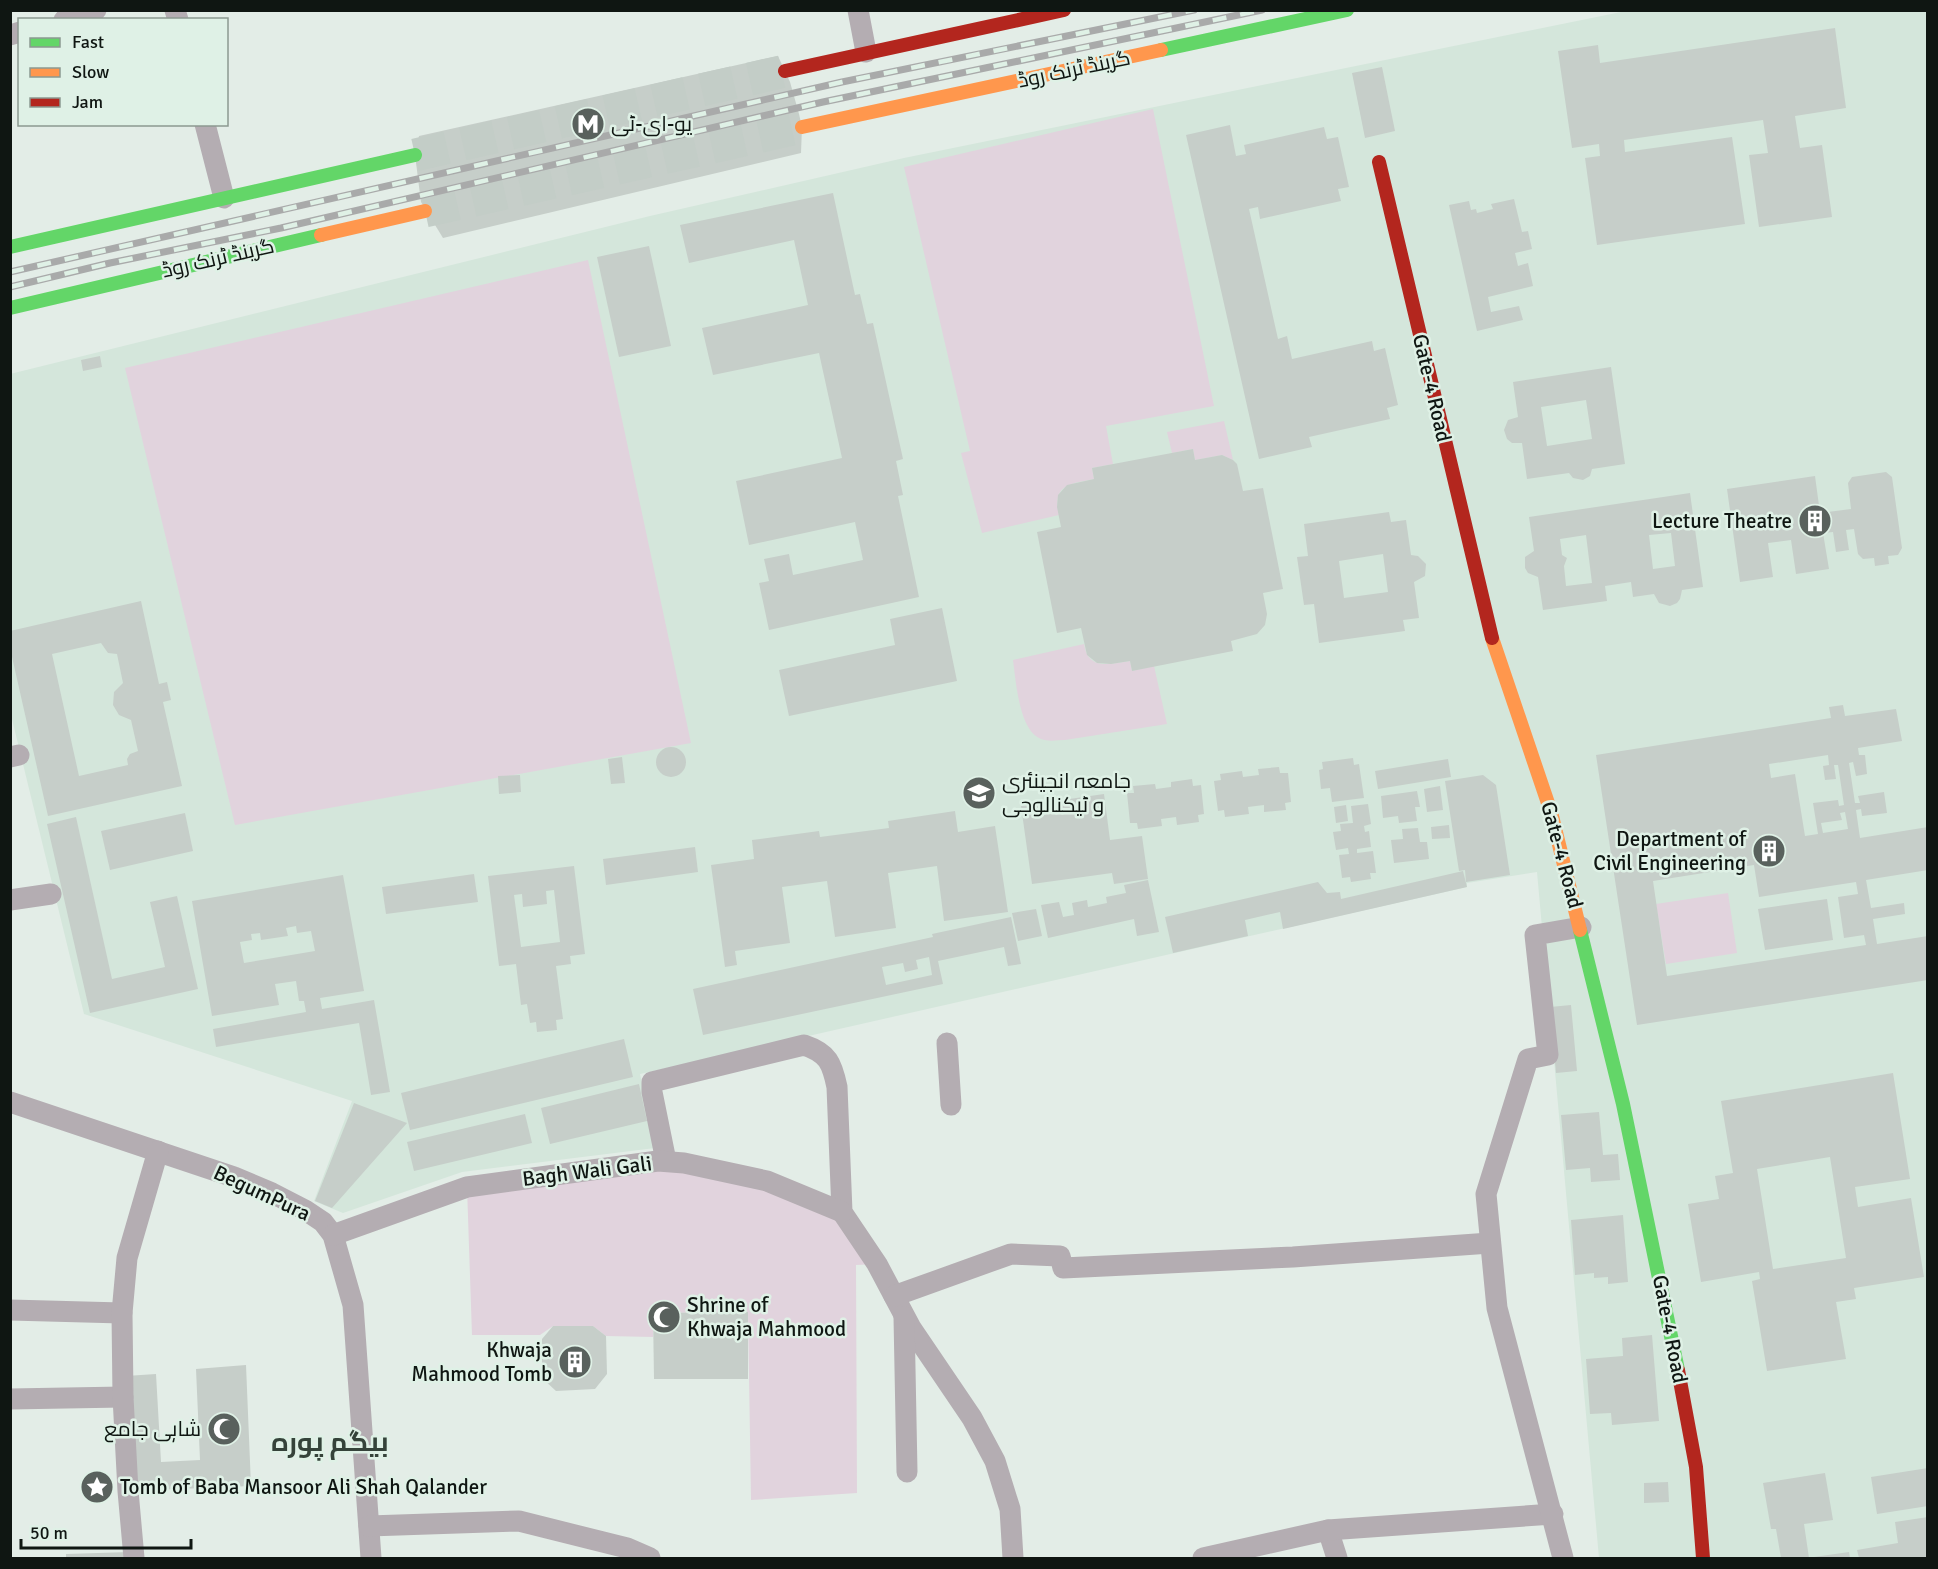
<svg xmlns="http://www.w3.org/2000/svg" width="1938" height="1569" font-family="Signika,Cairo,sans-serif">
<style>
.built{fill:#d4e6db}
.green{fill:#e1d3dd}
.building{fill:#c6cec9;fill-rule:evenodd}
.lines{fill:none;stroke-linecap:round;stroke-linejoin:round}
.primary-tunnel{stroke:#c3cdc7;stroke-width:33;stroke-dasharray:33 16;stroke-linecap:butt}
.street{stroke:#b4adb2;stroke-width:21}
.fast{stroke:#63d668;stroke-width:14}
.slow{stroke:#ff974d;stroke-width:14}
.jam{stroke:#b3261e;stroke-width:14}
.rail-casing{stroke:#a9aaaa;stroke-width:7}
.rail{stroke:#dff1e6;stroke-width:4.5;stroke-dasharray:14;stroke-linecap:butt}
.labels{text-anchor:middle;stroke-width:5;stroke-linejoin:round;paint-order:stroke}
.street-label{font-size:21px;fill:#0f1612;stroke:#dff1e6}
.poi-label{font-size:21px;fill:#0f1612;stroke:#dff1e6;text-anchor:start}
.district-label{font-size:27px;font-weight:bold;fill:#35433a;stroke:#dff1e6}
</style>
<rect width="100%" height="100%" fill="#e3ede7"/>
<polygon class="built" points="1626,11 1927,11 1927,1558 1599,1558 1537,872 1467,883 1467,887 640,1074 655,1148 462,1172 343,1213 314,1201 352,1101 84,1014 11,715 10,374 650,216 904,158"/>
<g class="green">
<path d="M 1153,109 L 1214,406 L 1106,426 L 1113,464 L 1092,468 L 1094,479 C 1070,484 1052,484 1059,515 L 982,533 L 961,453 L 970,451 L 904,167 Z"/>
<polygon points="588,260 691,743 235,825 125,368"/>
<polygon points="1224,421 1233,460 1222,455 1195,460 1193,449 1172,453 1167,432"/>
<path d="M 1084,644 C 1088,671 1110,664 1130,661 L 1132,671 L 1154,666 L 1167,724 L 1065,740 C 1057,740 1049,742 1041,739 C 1019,731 1016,681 1013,660 Z"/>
<polygon points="1728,893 1737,953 1666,964 1656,904"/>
<polygon points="658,1161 842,1212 877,1264 856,1265 857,1493 751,1500 748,1312 653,1313 653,1337 606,1336 593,1326 553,1326 540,1335 472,1335 467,1187"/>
</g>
<g class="building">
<polygon points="1835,28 1846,108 1795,116 1800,148 1822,145 1832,217 1759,227 1749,155 1768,153 1763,120 1624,140 1625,152 1732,137 1745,224 1597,245 1585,158 1600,156 1599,144 1572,148 1558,51 1598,45 1600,63"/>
<polygon points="778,56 790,82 799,114 802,127 801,153 443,238 421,202 415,155 419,136"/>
<polygon points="1382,67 1395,131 1365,138 1352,73"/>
<polygon points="1230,125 1236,156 1246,154 1244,145 1324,127 1327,139 1338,137 1349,187 1338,189 1341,201 1260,219 1258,207 1249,209 1278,339 1287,336 1292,359 1372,341 1374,351 1385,348 1398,405 1387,408 1390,419 1309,437 1312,447 1259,459 1186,135"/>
<polygon points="833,193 855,295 860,294 867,324 873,323 903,459 896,461 903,495 898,496 919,597 769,630 759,583 769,581 764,559 789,554 793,575 863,560 855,522 749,545 736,481 842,458 819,353 713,375 702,328 808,305 794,240 689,263 680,225"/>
<polygon points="1514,199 1522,232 1528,231 1532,249 1515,253 1518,266 1528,263 1533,286 1488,297 1491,312 1519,306 1523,320 1477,331 1449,205 1469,201 1471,210 1476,209 1477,213 1493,209 1491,204"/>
<polygon points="649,246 671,346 619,357 597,257"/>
<polygon points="100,356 102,367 83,371 81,360"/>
<path d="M 1611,367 L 1625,464 L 1592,469 L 1590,476 L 1583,480 L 1573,478 L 1569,473 L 1527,479 L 1522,443 L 1512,443 L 1507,439 L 1504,430 L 1508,420 L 1518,417 L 1513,382 ZM 1586,400 L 1592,439 L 1547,446 L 1541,407 Z"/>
<polygon points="1193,449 1195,460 1222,455 1233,460 1237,464 1243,491 1263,488 1283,589 1263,593 1267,614 1265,625 1257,634 1231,641 1233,651 1132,671 1130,661 1111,664 1097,663 1087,655 1081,628 1057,633 1037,532 1061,527 1057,507 1058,495 1067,485 1094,479 1092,468"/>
<polygon points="1886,472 1892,477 1902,548 1898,555 1888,556 1889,564 1875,566 1874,558 1863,559 1858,554 1854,529 1846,530 1849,550 1836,552 1833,532 1823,533 1829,569 1796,574 1791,540 1768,543 1773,577 1740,582 1727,489 1815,476 1820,513 1851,509 1848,483 1852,477"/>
<path d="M 1690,493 L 1703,587 L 1682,590 L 1680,599 L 1677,603 L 1670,606 L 1659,603 L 1654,594 L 1633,597 L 1631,582 L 1605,586 L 1607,601 L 1543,610 L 1538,577 L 1528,573 L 1525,568 L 1525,557 L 1534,551 L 1529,517 ZM 1671,533 L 1675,566 L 1653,569 L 1649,535 ZM 1586,535 L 1592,583 L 1566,586 L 1564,566 L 1567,558 L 1562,555 L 1560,539 Z"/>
<path d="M 1389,512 L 1391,522 L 1406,520 L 1411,555 L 1418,556 L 1426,564 L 1425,576 L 1414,582 L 1419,618 L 1403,620 L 1405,631 L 1319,643 L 1314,604 L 1304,605 L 1297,557 L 1308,556 L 1304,524 ZM 1383,554 L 1388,592 L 1344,598 L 1339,561 Z"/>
<path d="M 141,601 L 159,684 L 167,682 L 171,700 L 163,702 L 182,786 L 48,816 L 10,648 L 10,631 ZM 101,643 L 108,653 L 117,654 L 123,683 L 114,692 L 113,705 L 119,715 L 131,720 L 138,751 L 130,754 L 127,759 L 128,765 L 79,776 L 52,654 Z"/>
<polygon points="942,608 957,681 789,716 779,670 895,645 890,619"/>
<path d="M 1843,705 L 1845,716 L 1896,709 L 1902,741 L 1858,748 L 1859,755 L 1865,755 L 1867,774 L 1856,776 L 1853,762 L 1849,763 L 1855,803 L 1860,803 L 1858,796 L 1884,792 L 1887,813 L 1862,816 L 1861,809 L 1856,810 L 1860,838 L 1928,827 L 1928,870 L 1866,880 L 1871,908 L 1904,903 L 1905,914 L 1873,919 L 1877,944 L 1928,936 L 1928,980 L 1637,1025 L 1596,755 L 1831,718 L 1829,707 ZM 1828,755 L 1829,765 L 1823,766 L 1825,780 L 1836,779 L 1834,765 L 1838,765 L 1844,805 L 1839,806 L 1838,800 L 1813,803 L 1818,834 L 1805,836 L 1795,774 L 1771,778 L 1769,764 ZM 1845,812 L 1848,829 L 1823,833 L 1821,823 L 1842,820 L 1840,813 ZM 1754,865 L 1759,897 L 1856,882 L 1858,894 L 1838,897 L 1844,938 L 1864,935 L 1866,945 L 1667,976 L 1653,881 Z"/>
<circle cx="671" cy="762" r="15"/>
<polygon points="622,757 625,783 611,784 608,759"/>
<polygon points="1353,758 1354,765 1359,764 1364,798 1332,802 1330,788 1321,789 1319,770 1323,769 1322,762"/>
<polygon points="1448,759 1451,777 1378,789 1375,771"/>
<polygon points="1279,767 1280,773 1288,773 1291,802 1285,803 1286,810 1264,812 1264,805 1248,807 1249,814 1225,817 1224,810 1218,811 1214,781 1221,780 1220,774 1242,771 1243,777 1259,775 1258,769"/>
<polygon points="520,775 521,792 499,794 498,776"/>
<polygon points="1483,775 1496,785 1510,875 1466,882 1465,870 1459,871 1445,781"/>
<polygon points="1192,779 1193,786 1201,785 1204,814 1198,815 1199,822 1177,825 1176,817 1161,819 1162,826 1138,829 1137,823 1130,823 1127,793 1134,793 1133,786 1155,784 1156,789 1171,787 1171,782"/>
<polygon points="1440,786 1443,810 1427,812 1424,789"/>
<polygon points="1417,791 1420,807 1415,807 1417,821 1399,823 1398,816 1383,818 1381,796"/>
<polygon points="1104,794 1110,840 1142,836 1148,879 1114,884 1112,873 1032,884 1021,806"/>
<polygon points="1368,804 1371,824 1364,826 1365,832 1369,831 1371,847 1357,849 1357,853 1373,851 1376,873 1370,873 1371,879 1351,882 1350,877 1342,878 1339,855 1349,854 1348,848 1336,850 1333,832 1341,831 1340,824 1353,823 1351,806"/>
<polygon points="1346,805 1348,821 1336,823 1334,807"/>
<polygon points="955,811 958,832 995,826 1008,912 944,921 937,866 888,873 896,928 835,937 827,881 782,887 790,943 735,951 737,965 725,967 711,865 754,859 752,840 819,831 820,837 889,828 888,821"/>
<polygon points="185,813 193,851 110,870 101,831"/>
<polygon points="76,817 112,979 165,967 150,902 177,896 198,989 90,1013 47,824"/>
<polygon points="1449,825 1450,838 1432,839 1431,827"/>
<polygon points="1418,828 1420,842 1427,842 1429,859 1394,863 1391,840 1403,839 1402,829"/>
<polygon points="695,847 698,872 606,885 603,859"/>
<path d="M 574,866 L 585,954 L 570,956 L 571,964 L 556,966 L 563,1019 L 556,1020 L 557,1030 L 537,1032 L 536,1022 L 530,1023 L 527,1004 L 521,1005 L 516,964 L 499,966 L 488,876 ZM 554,890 L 560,942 L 521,947 L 514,895 L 522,894 L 523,907 L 547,904 L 546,891 Z"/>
<polygon points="1463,871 1467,887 1283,929 1280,912 1245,920 1248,936 1173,953 1165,917 1318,882 1327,893 1340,892 1341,899"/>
<polygon points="474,874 478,902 386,914 382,887"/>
<path d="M 343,875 L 364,991 L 320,998 L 322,1009 L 374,1000 L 390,1092 L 371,1095 L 359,1023 L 216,1047 L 213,1029 L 306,1012 L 304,1001 L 299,1001 L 296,981 L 275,984 L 279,1005 L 212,1016 L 192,901 ZM 296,926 L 297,933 L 311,931 L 315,951 L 244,963 L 240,942 L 252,940 L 251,934 L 260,933 L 261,940 L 288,936 L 286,928 Z"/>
<polygon points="1148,880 1159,932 1137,936 1134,919 1048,938 1041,905 1059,902 1063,917 1074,915 1072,903 1087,900 1088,907 1107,903 1106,897 1126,893 1124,885"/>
<polygon points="1827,899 1833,940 1765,950 1758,909"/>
<polygon points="1036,909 1042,936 1018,941 1012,913"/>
<path d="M 1011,917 L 1021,964 L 1008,966 L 1004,947 L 938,961 L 943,984 L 703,1035 L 693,989 L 933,937 L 932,934 ZM 929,957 L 932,975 L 886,985 L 882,967 L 903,963 L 905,972 L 918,969 L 916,960 Z"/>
<polygon points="1571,1005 1577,1071 1556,1073 1550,1007"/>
<polygon points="624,1039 633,1077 410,1130 401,1093"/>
<path d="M 1893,1073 L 1910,1179 L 1855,1187 L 1858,1207 L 1911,1198 L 1924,1277 L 1854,1288 L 1856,1299 L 1836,1302 L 1846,1359 L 1767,1371 L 1752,1281 L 1760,1279 L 1759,1272 L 1701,1282 L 1688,1204 L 1719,1199 L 1715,1176 L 1733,1173 L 1721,1101 ZM 1830,1157 L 1846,1258 L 1773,1269 L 1757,1169 Z"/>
<polygon points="639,1084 647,1121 550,1144 541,1108"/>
<polygon points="354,1103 407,1123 332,1208 315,1201"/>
<polygon points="1599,1112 1603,1155 1618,1154 1620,1180 1591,1182 1590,1168 1566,1170 1561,1115"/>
<polygon points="525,1114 532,1143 414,1171 407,1142"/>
<polygon points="1623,1215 1628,1282 1608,1284 1608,1277 1594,1278 1594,1273 1575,1275 1571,1220"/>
<polygon points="748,1312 748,1379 654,1379 653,1313"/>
<polygon points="553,1326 593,1326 606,1336 607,1374 595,1389 556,1391 542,1378 542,1339"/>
<polygon points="1652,1335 1659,1421 1612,1425 1611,1413 1590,1414 1586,1359 1623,1356 1622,1338"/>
<polygon points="246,1365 251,1486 132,1491 126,1376 156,1374 161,1462 200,1460 196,1369"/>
<polygon points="1928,1468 1928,1506 1877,1514 1871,1477"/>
<polygon points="1825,1473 1833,1520 1804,1524 1809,1558 1781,1558 1776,1529 1771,1529 1763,1483"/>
<polygon points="1668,1482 1669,1502 1644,1503 1644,1483"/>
<polygon points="1928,1517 1928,1558 1859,1558 1857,1550 1898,1543 1895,1522"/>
<polygon points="130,1552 131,1558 66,1558 66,1554"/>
<polygon points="1849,1552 1850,1558 1814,1558 1814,1557"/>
</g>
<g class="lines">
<g class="primary-tunnel">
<polyline points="415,155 785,71"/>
<polyline points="425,211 802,127"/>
</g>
<g class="street">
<polyline points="175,10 178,20"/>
<polyline points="858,10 866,52"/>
<polyline points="64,20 96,10"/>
<polyline points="10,35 20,32"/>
<polyline points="205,124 224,198"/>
<polyline points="10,757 19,755"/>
<polyline points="10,900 51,894"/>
<polyline points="947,1043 951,1105"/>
<polyline points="10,1102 234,1177 272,1193 305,1210 323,1222 333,1235 353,1305 371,1558"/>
<path d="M 666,1161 L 652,1092 L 652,1082 L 804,1045 C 828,1053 832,1063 837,1087 L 842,1212 L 877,1264 L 911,1328 L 972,1418 L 995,1461 L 1010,1509 L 1013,1558"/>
<polyline points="333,1235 467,1187 658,1161 684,1163 767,1181 842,1212"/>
<polyline points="894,1296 1011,1254 1060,1256 1063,1268 1293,1257 1490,1243"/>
<polyline points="10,1310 122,1313"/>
<polyline points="904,1317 907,1472"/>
<polyline points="10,1399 123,1397"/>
<polyline points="369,1526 519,1521 627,1548 650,1558"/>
<polyline points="1328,1530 1337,1558"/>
<polyline points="134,1558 128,1491 123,1397 122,1313 127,1258 158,1151"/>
<polyline points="1203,1558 1328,1530 1553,1514"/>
<polyline points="1563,1558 1497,1308 1486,1194 1528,1059 1548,1055 1535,935 1581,927"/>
</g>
<g class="fast">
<polyline points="1161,50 1347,10"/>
<polyline points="10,247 415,155"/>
<polyline points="10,308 321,235"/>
<polyline points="1580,930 1623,1104 1678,1370"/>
</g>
<g class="slow">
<polyline points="802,127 1161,50"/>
<polyline points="321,235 425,211"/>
<polyline points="1492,638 1551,812 1580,930"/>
</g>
<g class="jam">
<polyline points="785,71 1064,10"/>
<polyline points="1379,162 1492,638"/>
<polyline points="1678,1370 1696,1467 1703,1558"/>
</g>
<defs>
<g id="rail">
<polyline points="10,272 842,82 1194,10"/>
<polyline points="10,287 110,263 281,228 823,102 1262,10"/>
</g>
</defs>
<use href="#rail" class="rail-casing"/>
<use href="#rail" class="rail"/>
</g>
<defs>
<symbol id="metro-disc" viewBox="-11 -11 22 22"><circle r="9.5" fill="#59615d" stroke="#dff1e6"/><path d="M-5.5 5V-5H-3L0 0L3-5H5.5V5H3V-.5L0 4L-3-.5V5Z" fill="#fff"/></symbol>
<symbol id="building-disc" viewBox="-11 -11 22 22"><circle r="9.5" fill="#59615d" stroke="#dff1e6"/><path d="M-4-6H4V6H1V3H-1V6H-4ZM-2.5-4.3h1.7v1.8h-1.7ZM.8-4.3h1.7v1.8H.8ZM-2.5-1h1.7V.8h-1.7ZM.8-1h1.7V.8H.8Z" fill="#fff"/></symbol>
<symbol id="university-disc" viewBox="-11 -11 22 22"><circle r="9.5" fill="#59615d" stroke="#dff1e6"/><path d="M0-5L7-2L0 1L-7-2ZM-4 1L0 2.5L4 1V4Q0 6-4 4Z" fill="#fff"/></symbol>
<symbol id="mosque-disc" viewBox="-11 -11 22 22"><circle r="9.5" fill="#59615d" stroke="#dff1e6"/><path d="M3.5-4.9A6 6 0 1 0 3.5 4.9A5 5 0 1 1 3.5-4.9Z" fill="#fff"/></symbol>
<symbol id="sight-disc" viewBox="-11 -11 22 22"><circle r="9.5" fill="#59615d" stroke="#dff1e6"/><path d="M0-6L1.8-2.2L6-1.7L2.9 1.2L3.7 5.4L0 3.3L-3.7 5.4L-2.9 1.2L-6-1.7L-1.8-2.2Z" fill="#fff"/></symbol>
</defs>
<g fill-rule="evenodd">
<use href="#metro-disc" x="569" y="105" width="38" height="38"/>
<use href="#building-disc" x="1796" y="502" width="38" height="38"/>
<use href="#university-disc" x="960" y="774" width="38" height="38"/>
<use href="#building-disc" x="1750" y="832" width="38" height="38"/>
<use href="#mosque-disc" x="645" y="1298" width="38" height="38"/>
<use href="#building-disc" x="556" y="1343" width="38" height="38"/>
<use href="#mosque-disc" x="205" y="1410" width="38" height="38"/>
<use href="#sight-disc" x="78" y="1468" width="38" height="38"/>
</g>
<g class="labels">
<g class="street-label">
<text transform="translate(1074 69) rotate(-12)" y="7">گرینڈ ٹرنک روڈ</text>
<text transform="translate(218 258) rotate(-13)" y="7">گرینڈ ٹرنک روڈ</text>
<text transform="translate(1432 388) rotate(77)" y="7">Gate-4 Road</text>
<text transform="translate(1562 855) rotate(75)" y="7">Gate-4 Road</text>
<text transform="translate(587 1171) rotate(-7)" y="7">Bagh Wali Gali</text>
<text transform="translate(262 1193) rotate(25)" y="7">BegumPura</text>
<text transform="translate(1670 1329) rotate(79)" y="7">Gate-4 Road</text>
</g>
<g class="poi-label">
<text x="611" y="131">یو-ای-ٹی</text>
<text x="1792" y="528" text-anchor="end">Lecture Theatre</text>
<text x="1002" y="788">جامعہ انجینئری<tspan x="1002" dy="24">و ٹیکنالوجی</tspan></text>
<text x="1746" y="846" text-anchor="end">Department of<tspan x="1746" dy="24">Civil Engineering</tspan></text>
<text x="687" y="1312">Shrine of<tspan x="687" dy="24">Khwaja Mahmood</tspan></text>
<text x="552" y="1357" text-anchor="end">Khwaja<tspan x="552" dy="24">Mahmood Tomb</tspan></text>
<text x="201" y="1436" text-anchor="end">شاہی جامع</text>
<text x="120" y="1494">Tomb of Baba Mansoor Ali Shah Qalander</text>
</g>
<g class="district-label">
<text x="330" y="1451">بیگم پورہ</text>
</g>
</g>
<rect width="1938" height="1569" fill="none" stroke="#0f1612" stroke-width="24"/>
<rect x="18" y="18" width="210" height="108" fill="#dff1e6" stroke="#8c9991" stroke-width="1.5"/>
<rect x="30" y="38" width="30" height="9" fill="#63d668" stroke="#8c9991" stroke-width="1.5"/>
<text x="72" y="48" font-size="18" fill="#0f1612">Fast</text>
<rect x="30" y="68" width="30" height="9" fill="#ff974d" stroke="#8c9991" stroke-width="1.5"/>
<text x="72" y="78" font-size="18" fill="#0f1612">Slow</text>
<rect x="30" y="98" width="30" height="9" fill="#b3261e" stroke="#8c9991" stroke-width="1.5"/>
<text x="72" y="108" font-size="18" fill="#0f1612">Jam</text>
<path d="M21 1539v9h170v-9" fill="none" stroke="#0f1612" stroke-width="3"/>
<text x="30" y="1539" font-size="18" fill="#0f1612" stroke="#dff1e6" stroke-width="4.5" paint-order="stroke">50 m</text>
</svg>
